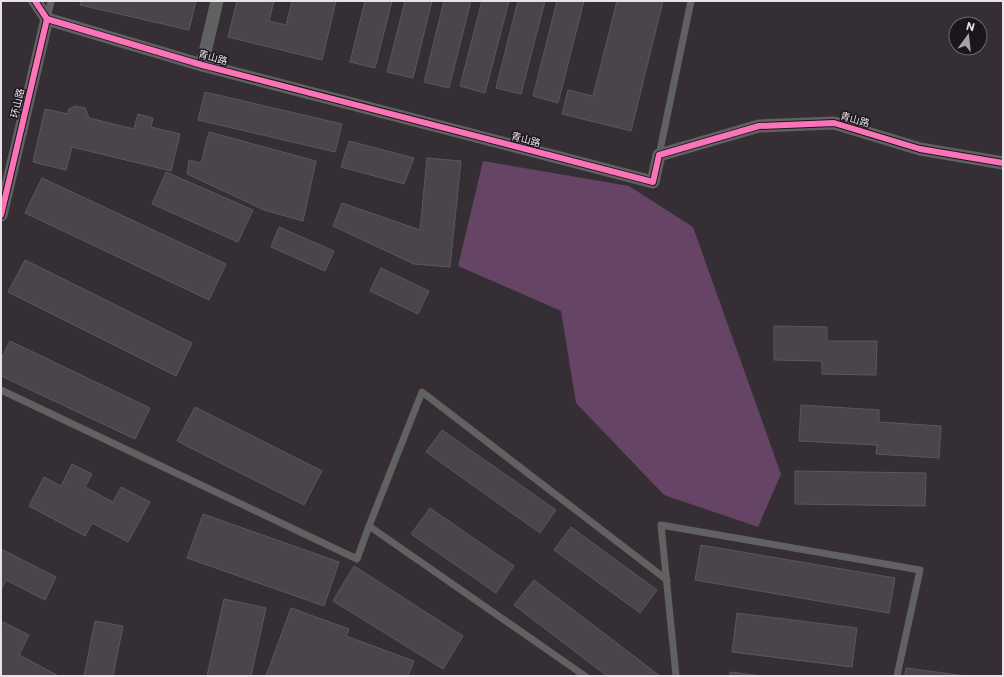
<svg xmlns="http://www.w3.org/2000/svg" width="1004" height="677" font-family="Commissioner,'Noto Sans SC',sans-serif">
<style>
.green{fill:#654465}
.building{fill:#4a454a;stroke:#5d565c}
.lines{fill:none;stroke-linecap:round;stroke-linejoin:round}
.service{stroke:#606160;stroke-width:7}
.minor{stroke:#606160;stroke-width:13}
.cycleway-casing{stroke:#1c161c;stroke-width:8}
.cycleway{stroke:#fb73b8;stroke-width:6}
.labels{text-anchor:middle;stroke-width:3;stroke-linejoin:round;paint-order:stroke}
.street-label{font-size:10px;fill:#e9e0e8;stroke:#1c161c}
</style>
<rect width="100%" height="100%" fill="#352e35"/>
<polygon class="green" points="483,161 629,186 693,227 781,474 758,527 664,495 576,403 561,311 458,266"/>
<g class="building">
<polygon points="81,1 196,1 189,30 80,5"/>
<polygon points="237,1 274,1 269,21 286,25 292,1 336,1 322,60 228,37"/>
<polygon points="365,1 392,1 375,68 350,62"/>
<polygon points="405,1 432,1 413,78 387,72"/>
<polygon points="444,1 471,1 449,88 424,82"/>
<polygon points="482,1 509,1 485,93 460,86"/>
<polygon points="518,1 545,1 521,94 496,88"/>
<polygon points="557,1 584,1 558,103 533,96"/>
<polygon points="617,1 663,1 631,131 562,114 568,90 593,96"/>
<polygon points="205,92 342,124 335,152 198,120"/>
<polygon points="75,106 85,108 89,118 134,129 138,114 153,118 151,127 180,134 171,171 72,147 66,170 33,162 45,109 68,114 69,109"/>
<polygon points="209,132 316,161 303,221 264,210 187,174 189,160 201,163"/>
<polygon points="349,141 414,158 404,184 341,167"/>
<polygon points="427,158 461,161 450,267 414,264 333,226 342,203 420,230"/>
<polygon points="166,172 253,210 238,242 152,204"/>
<polygon points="42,178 226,264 209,300 25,213"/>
<polygon points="279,227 334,251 325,271 271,247"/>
<polygon points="25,260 192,343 176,376 8,292"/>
<polygon points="381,268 429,291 418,314 370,291"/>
<polygon points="774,326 827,327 827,341 877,341 876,375 822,374 822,361 774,360"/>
<polygon points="10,341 150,408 135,439 1,376 1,359"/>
<polygon points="801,405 879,410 879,422 941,426 939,458 876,454 877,445 799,441"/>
<polygon points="195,407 322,471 304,505 177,441"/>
<polygon points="442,430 556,510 540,533 426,452"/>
<polygon points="72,464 92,474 85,487 113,502 121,487 150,502 128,542 92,523 85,536 29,506 44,477 61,486"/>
<polygon points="795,471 926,473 925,506 795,504"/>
<polygon points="430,508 514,566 496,593 411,534"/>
<polygon points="203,514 339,562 324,606 187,558"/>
<polygon points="571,527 657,590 640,613 554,550"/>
<polygon points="701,545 895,578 889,613 695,580"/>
<polygon points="1,549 56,577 45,600 6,580 1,590"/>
<polygon points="354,566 463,636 443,669 333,601"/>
<polygon points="534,580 660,676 607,676 514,605"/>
<polygon points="224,599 266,608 251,676 207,676"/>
<polygon points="291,608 349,629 346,636 414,661 408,676 266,676"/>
<polygon points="737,613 857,628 852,667 732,652"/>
<polygon points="95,621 123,626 113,676 84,676"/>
<polygon points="3,622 29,635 19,655 57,675 57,676 1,676 1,626"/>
<polygon points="906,668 966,676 905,676"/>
<polygon points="730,672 763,676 730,676"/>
</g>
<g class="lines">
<g class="service">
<polyline points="47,19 51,1"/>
<polyline points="659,155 691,1"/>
<polyline points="1,390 357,559 369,526 585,676"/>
<polyline points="369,526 422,392 667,580"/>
<polyline points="676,676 661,525 920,570 897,676"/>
</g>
<g class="minor">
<polyline points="35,1 47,19 202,65 653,182 659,155 759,126 834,123 920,149 1003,163"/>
<polyline points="202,65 217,1"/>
<polyline points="1,215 47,19"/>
</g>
<defs>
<g id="cycleway">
<polyline points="35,1 47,19 202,65 653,182 659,155 759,126 834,123 920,149 1003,163"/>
<polyline points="1,215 47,19"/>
</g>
</defs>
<use href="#cycleway" class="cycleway-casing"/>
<use href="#cycleway" class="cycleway"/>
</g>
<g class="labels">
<g class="street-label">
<text transform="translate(213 57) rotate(15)" y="4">青山路</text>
<text transform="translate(17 103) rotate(-77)" y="4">环山路</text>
<text transform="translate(855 119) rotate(16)" y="4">青山路</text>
<text transform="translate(526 139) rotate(15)" y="4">青山路</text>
</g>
</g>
<rect width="1004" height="677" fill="none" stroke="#e9e0e8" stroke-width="4"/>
<g transform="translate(968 36) rotate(15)"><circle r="19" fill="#1c161c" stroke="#6e676e"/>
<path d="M0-3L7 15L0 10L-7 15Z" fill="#aaa2a9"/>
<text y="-6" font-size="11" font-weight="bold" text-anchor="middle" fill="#e9e0e8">N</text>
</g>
</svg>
